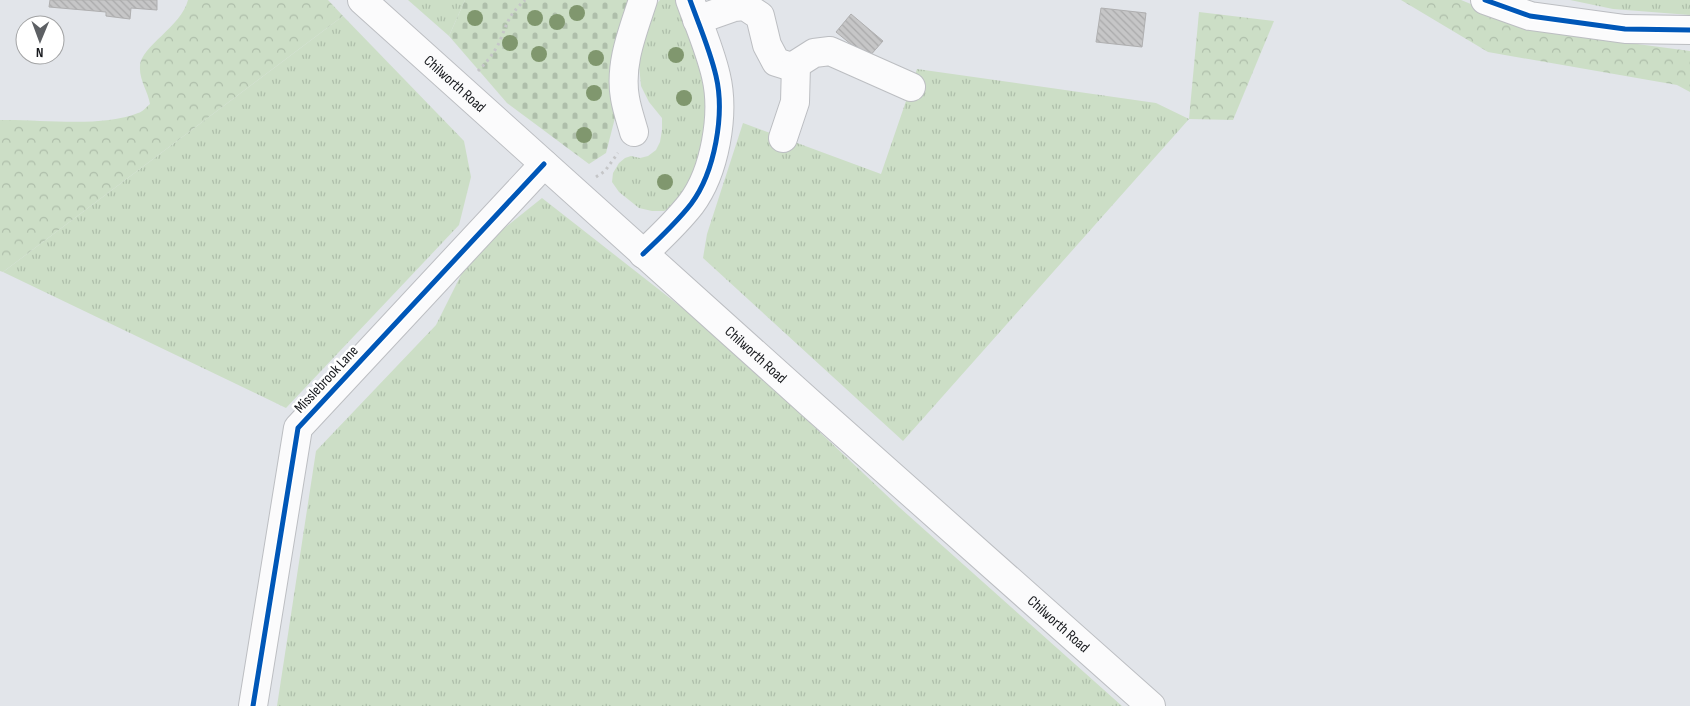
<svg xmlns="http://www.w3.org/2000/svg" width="1690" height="706" font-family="'Sofia Sans Condensed',sans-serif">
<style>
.grass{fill:url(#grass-tufts)}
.forest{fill:url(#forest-crowns)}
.cemetery{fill:url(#cemetery-stones)}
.building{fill:url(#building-back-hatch);stroke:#afafb0}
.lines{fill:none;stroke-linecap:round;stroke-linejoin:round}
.minor-casing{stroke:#bcbec2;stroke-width:30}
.major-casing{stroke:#bcbec2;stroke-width:30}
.path{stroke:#c5c6c8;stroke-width:3;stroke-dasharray:2.5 4;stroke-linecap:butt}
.minor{stroke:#fbfbfc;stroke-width:28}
.major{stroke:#fbfbfc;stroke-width:28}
.cycleway-casing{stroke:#fff;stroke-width:8}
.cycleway{stroke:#0057b8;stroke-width:5}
.tree{fill:#80976e}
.labels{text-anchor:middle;stroke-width:5;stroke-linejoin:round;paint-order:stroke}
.street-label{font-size:15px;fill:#16181c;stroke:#fff}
</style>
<defs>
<pattern id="grass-tufts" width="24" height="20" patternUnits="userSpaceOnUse" patternTransform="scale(1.25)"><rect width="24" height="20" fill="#ccdec6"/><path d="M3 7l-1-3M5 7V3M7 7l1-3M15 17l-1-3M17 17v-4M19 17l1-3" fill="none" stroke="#aebeaa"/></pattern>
<pattern id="forest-crowns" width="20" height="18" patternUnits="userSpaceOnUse" patternTransform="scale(1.25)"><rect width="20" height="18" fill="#ccdec6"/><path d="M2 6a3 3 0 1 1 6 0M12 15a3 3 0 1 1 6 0" fill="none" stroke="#aebeaa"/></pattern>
<pattern id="cemetery-stones" width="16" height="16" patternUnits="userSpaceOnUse" patternTransform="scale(1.25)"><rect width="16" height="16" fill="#ccdec6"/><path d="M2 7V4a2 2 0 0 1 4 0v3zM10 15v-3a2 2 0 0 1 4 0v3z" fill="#aebeaa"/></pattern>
<pattern id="building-back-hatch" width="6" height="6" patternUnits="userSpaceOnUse" patternTransform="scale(1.25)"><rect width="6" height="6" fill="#c6c6c7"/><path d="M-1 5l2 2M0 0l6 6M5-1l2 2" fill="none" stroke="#a9a9aa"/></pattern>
</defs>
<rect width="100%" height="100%" fill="#e2e5ea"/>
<g class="grass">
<polygon points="408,0 465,0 449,36"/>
<polygon points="660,0 680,0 704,64 708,156 674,207 664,211 652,211 639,208 619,192 612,182 613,173 619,163 625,158 631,156 640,158 648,156 656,150 660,142 662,130 662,118 649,102 641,86 639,65 642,37 655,5"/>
<polygon points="1570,0 1690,0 1690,15 1613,9"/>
<polygon points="343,16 464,141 471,177 459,225 286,408 3,272"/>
<polygon points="917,69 1156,103 1189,119 903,441 703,258 707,234 743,123 881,174"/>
<polygon points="542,198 717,335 899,507 1122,706 277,706 316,451 436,325 462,273 502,230"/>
</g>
<g class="forest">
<path d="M 188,0 L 328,0 L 343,16 L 3,272 L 0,271 L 0,120 C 40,119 102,128 138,113 C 143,112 146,107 150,104 C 148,91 139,80 140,66 C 141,46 181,27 188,0 Z"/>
<polygon points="1401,0 1461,0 1527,27 1554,33 1690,51 1690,92 1677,85 1488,52"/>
<polygon points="1199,12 1274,21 1233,120 1189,119"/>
</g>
<polygon class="cemetery" points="465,0 633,0 617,110 606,153 589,164 507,103 449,36"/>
<g class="building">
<polygon points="50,0 157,0 157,10 131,8 130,19 106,16 106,12 49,7"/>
<polygon points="1101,8 1146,13 1142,47 1096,42"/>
<polygon points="851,14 883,41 868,58 836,32"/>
</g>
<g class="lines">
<defs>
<g id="minor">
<polyline points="1485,0 1530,16 1625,29 1690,30"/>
<polyline points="697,20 734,7 745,6 760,16 767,45 776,62 792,67 814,53 830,51 911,87"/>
<path d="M 634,132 C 631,121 627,110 625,98 C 619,64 633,31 643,0"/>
<polyline points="783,138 795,102 796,65"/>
<path d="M 643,254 C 660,238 677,222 691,204 C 715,172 725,114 716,76 C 710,50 699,25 690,0"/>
<polyline points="253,706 298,428 544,164"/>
</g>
<g id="major">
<path id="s1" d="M 362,0 L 811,404 L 1151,706"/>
</g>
</defs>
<use href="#minor" class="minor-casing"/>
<use href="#major" class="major-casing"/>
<g class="path">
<path d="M 478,71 C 486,63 494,53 499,43 C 508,22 507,17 525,0"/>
<polyline points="596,177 605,171 618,153"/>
</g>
<use href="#minor" class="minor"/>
<use href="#major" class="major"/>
<defs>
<g id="cycleway">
<polyline points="1485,0 1530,16 1625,29 1690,30"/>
<path d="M 643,254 C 660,238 677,222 691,204 C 715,172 725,114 716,76 C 710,50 699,25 690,0"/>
<polyline points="253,706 298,428 544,164"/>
</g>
</defs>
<use href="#cycleway" class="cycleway-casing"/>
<use href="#cycleway" class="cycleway"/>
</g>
<g class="tree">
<circle cx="577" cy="13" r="8"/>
<circle cx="475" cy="18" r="8"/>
<circle cx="535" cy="18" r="8"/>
<circle cx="557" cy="22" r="8"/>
<circle cx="510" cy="43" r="8"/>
<circle cx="539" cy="54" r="8"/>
<circle cx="676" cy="55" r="8"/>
<circle cx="596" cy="58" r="8"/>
<circle cx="594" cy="93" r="8"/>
<circle cx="684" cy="98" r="8"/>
<circle cx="584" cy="135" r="8"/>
<circle cx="665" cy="182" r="8"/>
</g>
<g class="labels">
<g class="street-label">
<text dy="5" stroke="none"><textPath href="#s1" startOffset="125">Chilworth Road</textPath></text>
<text dy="5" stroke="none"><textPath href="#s1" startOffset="530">Chilworth Road</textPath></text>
<text transform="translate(326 379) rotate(-47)" y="5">Misslebrook Lane</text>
<text dy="5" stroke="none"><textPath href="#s1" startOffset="935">Chilworth Road</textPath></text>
</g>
</g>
<g transform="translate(40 40) rotate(181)"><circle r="24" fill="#ffffff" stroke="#a2a3a4"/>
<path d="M0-4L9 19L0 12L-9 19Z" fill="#5d6064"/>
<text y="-8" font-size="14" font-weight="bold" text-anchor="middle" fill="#16181c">N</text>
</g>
</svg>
